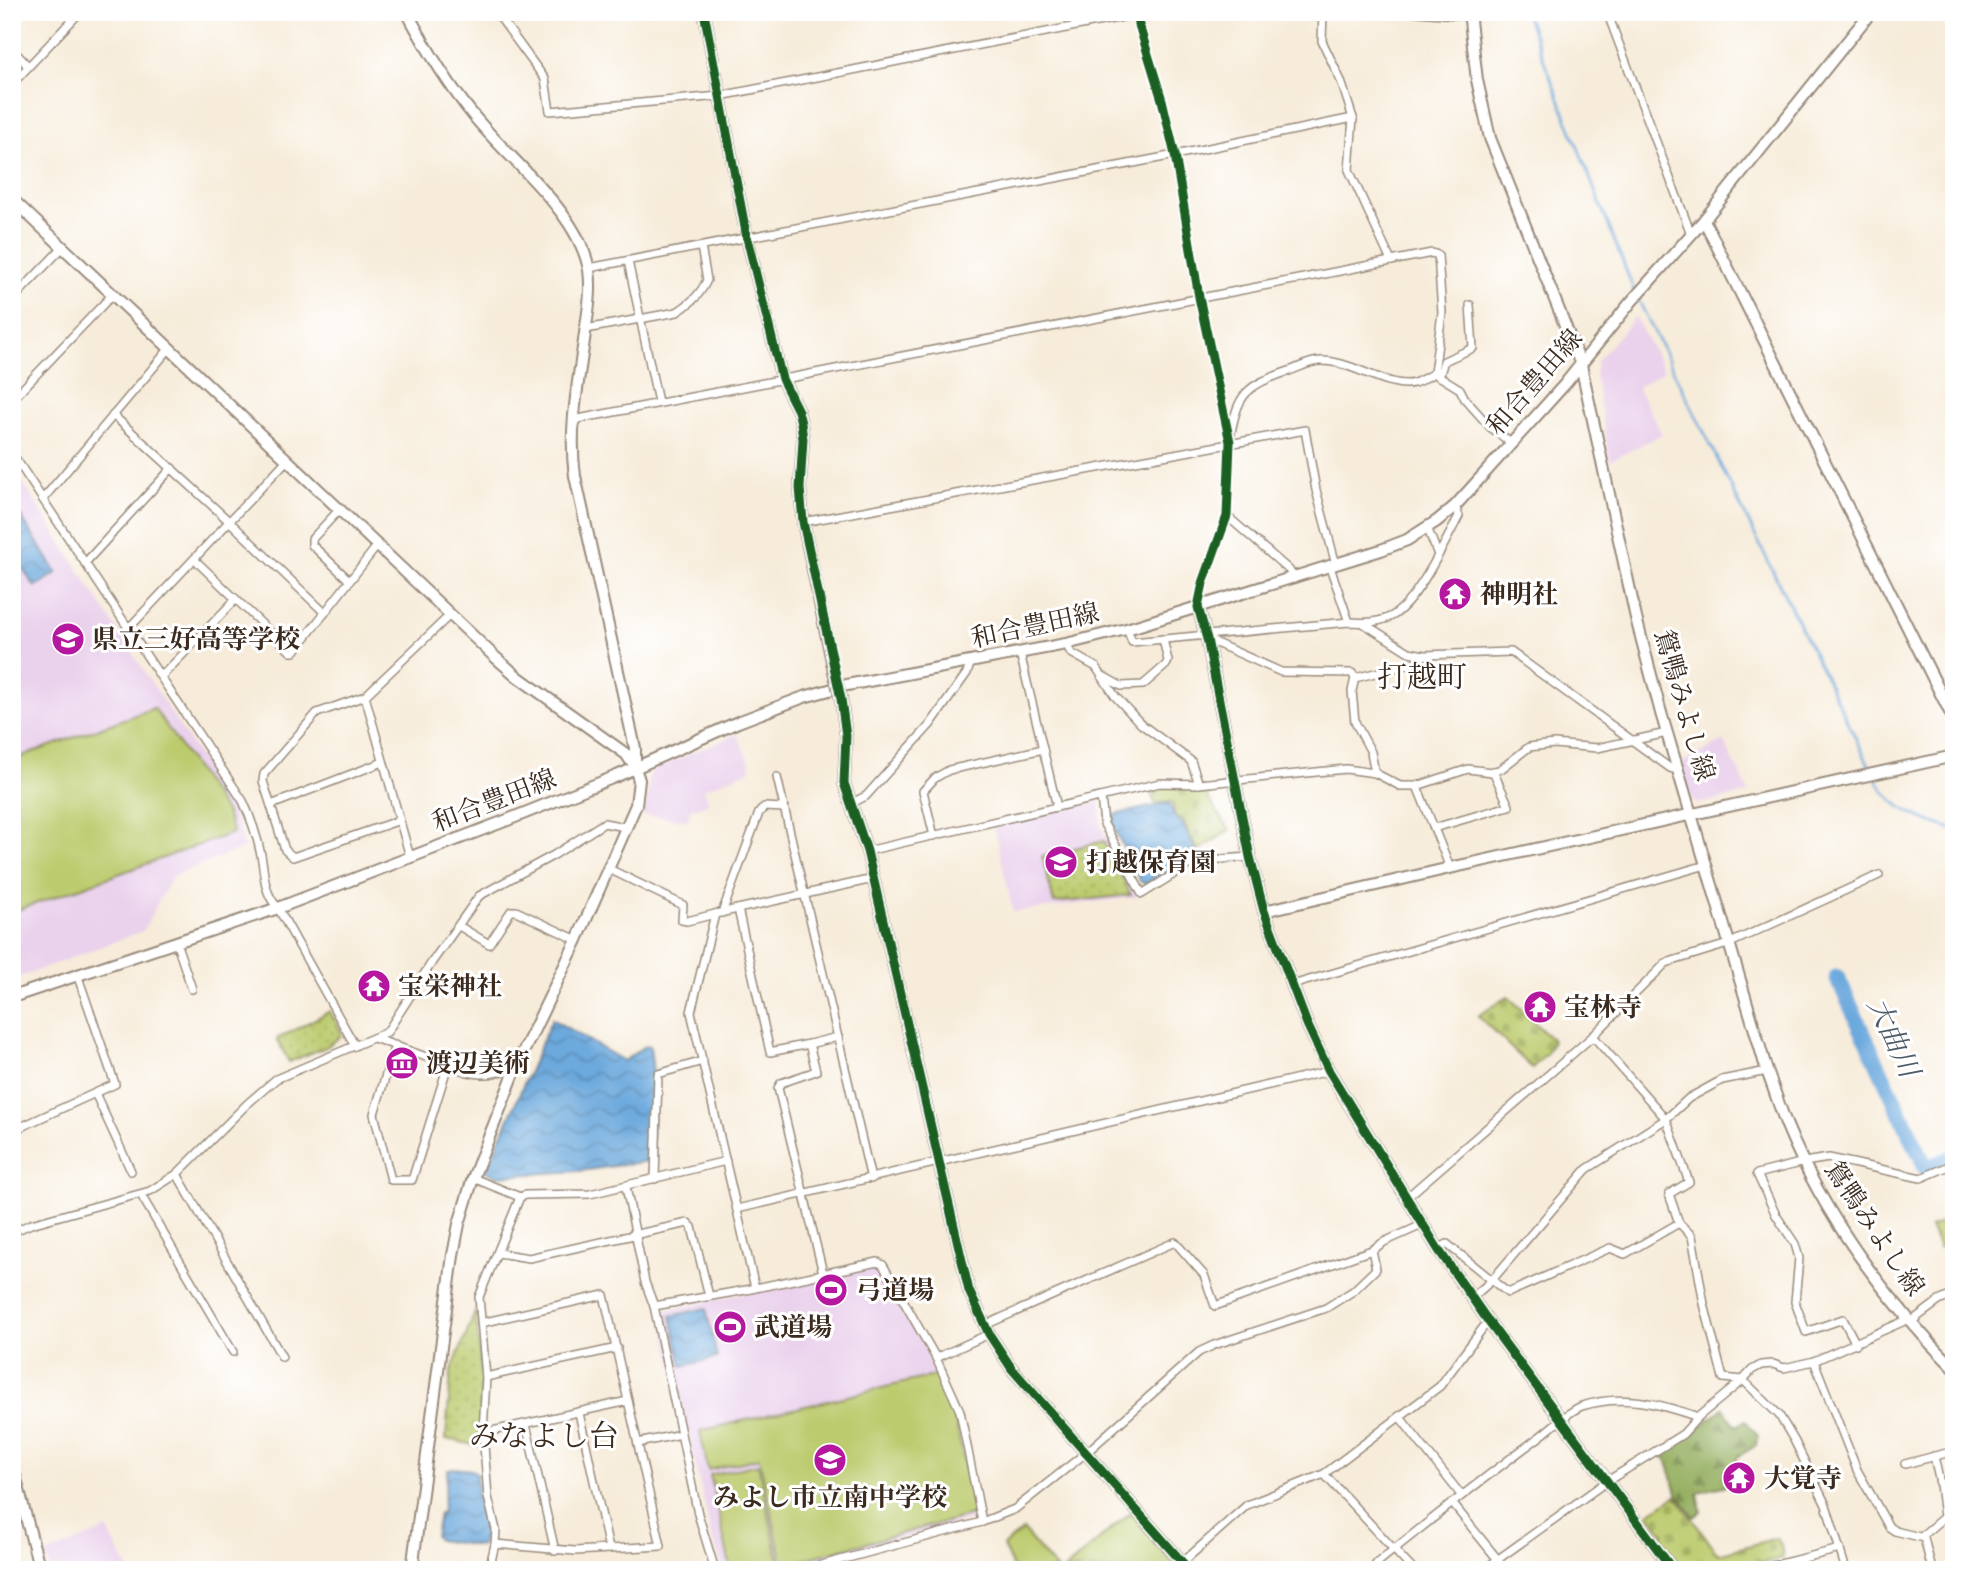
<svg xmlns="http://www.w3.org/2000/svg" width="1966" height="1582" font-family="'IM FELL Great Primer','Noto Serif JP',serif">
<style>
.built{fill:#ead1ec}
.green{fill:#bccb6d;stroke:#7c7a46;stroke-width:2}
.forest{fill:url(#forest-firs);stroke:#686c3f;stroke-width:2}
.cemetery{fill:url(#cemetery-stones);stroke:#7c7a46;stroke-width:2}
.park{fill:url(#park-dots);stroke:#7c7a46;stroke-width:2}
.water{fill:url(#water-waves);stroke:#546a7e;stroke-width:2}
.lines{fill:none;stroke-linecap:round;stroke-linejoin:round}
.stream{stroke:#6ca9dd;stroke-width:2.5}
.river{stroke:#6ca9dd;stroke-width:16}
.street-casing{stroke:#998b7c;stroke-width:10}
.secondary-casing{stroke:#998b7c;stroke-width:14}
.street{stroke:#fff;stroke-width:7}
.secondary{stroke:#fff;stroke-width:10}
.secondary-bridge-casing{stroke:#998b7c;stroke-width:14;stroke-linecap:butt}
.secondary-bridge{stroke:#fff;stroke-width:10}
.cycleway-casing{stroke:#fff;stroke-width:13}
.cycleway{stroke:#1b5e20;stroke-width:9}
.labels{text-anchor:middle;stroke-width:6;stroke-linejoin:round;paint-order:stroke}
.street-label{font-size:26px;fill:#3b2a1e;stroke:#fff}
.poi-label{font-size:26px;font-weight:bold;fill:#3b2a1e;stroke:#fff;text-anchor:start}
.water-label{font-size:28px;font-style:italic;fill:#4f5d6a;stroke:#fff}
.quarter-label{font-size:30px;fill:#3b2a1e;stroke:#fff}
</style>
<defs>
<pattern id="forest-firs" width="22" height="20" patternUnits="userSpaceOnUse" patternTransform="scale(1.75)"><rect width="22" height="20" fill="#95af60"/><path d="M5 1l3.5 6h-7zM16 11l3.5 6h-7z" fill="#7b8f4f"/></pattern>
<pattern id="cemetery-stones" width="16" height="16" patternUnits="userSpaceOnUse" patternTransform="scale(1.75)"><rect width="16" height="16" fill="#bccb6d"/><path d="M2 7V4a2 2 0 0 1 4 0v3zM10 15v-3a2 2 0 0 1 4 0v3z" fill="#a2ae5e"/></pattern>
<pattern id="park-dots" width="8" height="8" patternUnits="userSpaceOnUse" patternTransform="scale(1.75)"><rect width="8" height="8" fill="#bccb6d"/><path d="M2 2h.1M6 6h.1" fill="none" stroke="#a2ae5e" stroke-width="1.8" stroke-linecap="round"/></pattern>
<pattern id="water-waves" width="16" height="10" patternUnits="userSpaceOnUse" patternTransform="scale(1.75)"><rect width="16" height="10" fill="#6ca9dd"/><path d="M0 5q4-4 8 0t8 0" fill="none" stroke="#5a8ab3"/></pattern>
</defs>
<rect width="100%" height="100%" fill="#fff"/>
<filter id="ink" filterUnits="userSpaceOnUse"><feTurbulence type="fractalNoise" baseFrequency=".0143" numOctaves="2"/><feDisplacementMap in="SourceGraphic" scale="14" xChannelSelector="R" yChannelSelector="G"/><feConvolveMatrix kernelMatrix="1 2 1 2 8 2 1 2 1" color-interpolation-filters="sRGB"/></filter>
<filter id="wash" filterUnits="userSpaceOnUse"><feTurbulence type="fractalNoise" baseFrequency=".00686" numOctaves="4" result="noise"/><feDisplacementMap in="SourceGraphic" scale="28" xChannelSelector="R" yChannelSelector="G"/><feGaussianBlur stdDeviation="1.57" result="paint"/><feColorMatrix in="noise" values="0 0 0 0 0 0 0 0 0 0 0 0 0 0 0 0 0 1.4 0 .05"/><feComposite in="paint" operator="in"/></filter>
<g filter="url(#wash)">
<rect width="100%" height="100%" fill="#f7ecda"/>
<g class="built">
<polygon points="1635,317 1664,371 1637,387 1662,434 1610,461 1595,375 1597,361"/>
<polygon points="12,466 234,811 244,848 172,876 143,931 12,980"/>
<polygon points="737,734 751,766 750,770 704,789 709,802 701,807 690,809 688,820 642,815 648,795 649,776 654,769"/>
<polygon points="1724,741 1749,793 1698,804 1691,798 1680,763"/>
<polygon points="1100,801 1101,827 1138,897 1013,912 994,827"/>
<polygon points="873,1266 879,1269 936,1366 957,1415 975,1518 781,1570 724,1570 712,1538 661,1314 663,1311 681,1307"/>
<polygon points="107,1529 129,1570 50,1570 46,1555"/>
</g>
<g class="green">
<polygon points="154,708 226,813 233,833 12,912 12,760"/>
<polygon points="937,1375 954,1414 975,1514 783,1565 759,1458 708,1470 700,1431"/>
<polygon points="758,1464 780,1566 764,1570 731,1570 710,1475"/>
<polygon points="1131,1512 1175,1566 1170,1570 1064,1570"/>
<polygon points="1023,1530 1057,1570 1014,1570 1003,1546"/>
</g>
<polygon class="forest" points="1723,1408 1736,1426 1746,1421 1758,1436 1757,1445 1737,1457 1737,1472 1727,1485 1698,1492 1701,1512 1694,1517 1678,1495 1664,1453 1690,1435"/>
<g class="cemetery">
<polygon points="1160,786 1203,786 1210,801 1230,830 1198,851 1183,822 1175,815 1172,802 1155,803 1149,789"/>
<polygon points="1508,996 1553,1041 1547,1053 1532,1068 1478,1016"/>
<polygon points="1676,1496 1718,1554 1777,1538 1781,1545 1783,1558 1733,1570 1682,1570 1660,1538 1664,1534 1648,1513"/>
</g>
<g class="park">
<polygon points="1104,841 1131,895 1054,903 1042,856"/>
<polygon points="330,1011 342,1033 341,1036 326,1047 289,1062 277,1039"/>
<polygon points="1954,1217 1954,1241 1939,1248 1930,1227"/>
<polygon points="476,1310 481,1378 479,1446 446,1439 451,1372"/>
</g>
<g class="water">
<polygon points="19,514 57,573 35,587 12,552 12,518"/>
<polygon points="1169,803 1174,817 1182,823 1197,852 1145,884 1140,881 1111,822 1112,815"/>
<polygon points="552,1019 624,1061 643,1047 650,1046 654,1082 650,1161 580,1171 497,1176 486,1171"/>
<polygon points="706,1308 717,1358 682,1366 671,1316"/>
<polygon points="453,1468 472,1470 476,1473 478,1502 485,1531 482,1544 479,1546 438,1540 435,1536 439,1513 442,1513 448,1470"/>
</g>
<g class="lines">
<g class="stream">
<polyline points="1525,12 1635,293"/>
<polyline points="1638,299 1871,769"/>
<path d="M 1876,778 C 1891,809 1921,819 1952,829"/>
</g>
<polyline class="river" points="1837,977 1926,1168 1954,1157"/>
</g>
</g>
<g filter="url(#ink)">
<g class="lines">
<defs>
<g id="street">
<polyline points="496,12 545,79 550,111 720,96 1148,12"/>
<polyline points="1417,12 1470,16 1472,15"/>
<polyline points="1607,12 1691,234"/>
<polyline points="1135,13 1162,100 1175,155 1199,297 1230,442 1227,516 1203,583 1198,607"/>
<polyline points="12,49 28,66"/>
<polyline points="12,84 80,12"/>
<polyline points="628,261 658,402"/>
<polyline points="1391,261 1432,253 1438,255 1442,313 1434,373"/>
<polyline points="589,268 1175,155 1353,118"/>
<polyline points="12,300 63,247"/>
<path d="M 586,329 L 677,312 C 691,303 700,295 707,280 L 701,247"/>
<polyline points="1439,377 1444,361 1473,348 1470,305"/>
<polyline points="12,400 113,294"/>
<polyline points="113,415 230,522 325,613"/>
<polyline points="573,420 1391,261 1349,170 1353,118 1341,81 1322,41 1323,12"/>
<path d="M 1230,438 C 1238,392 1246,386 1289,371 C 1298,368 1310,361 1320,361 C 1349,359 1389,390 1414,383 C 1421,381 1428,376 1434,373 L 1460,389 L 1465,399 L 1490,427 L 1511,443"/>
<path d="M 12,453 L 243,801 C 251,818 257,836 261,855 C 265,875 263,892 278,908 L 355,1046"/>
<polyline points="43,499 169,349"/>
<polyline points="339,510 312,539 312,545 349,580"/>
<polyline points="1227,516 1289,570 1294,579"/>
<polyline points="803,522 1305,430 1316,490 1336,565"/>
<polyline points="1427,527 1438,555"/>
<polyline points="195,560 291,652 294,652 377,546"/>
<polyline points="85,563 172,468"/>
<polyline points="1330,567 1349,622"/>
<polyline points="1363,623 1409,652 1424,655 1511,652 1670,768 1679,770"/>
<polyline points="129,628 287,460"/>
<path d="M 1127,629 L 1132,642 L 1349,622 C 1362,623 1380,623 1392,616 C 1417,602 1445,542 1459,516 L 1455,506"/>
<polyline points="1207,639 1281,672 1352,673 1355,678 1419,662 1424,655"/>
<polyline points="1066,644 1071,653 1096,667 1115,696 1141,724 1191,761 1199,784"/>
<polyline points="1020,653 1057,807"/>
<polyline points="1103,676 1121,686 1143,685 1166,665 1168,661 1163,639"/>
<polyline points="161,677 236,599"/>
<polyline points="1355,678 1352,691 1355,722 1371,752 1375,773"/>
<polyline points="365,696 317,713 264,774 263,781 285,850 293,857 400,820"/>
<polyline points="777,777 871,1179"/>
<polyline points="1417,786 1450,868"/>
<polyline points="1101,797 1104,824 1142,894 1195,861 1250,857"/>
<polyline points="850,804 866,796 930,725 967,673 971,662"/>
<polyline points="271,805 383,762"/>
<polyline points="1434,828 1509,806 1493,771"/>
<polyline points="934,836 923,791 935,778 949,770 1043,749"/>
<polyline points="867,851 1160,783 1199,784 1346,769 1375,773 1400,786 1417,786 1468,769 1492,772 1501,769 1529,747 1554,744 1597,748 1667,733"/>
<polyline points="410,857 365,696 451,614"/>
<polyline points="609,869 683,905 682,920 687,921 715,914"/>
<polyline points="738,909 770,1052 809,1044 816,1071 781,1083 778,1088 823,1273"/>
<polyline points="722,913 759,813 764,807 784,808"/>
<polyline points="459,926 489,944 511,911 516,911 577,940"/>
<polyline points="176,942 192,989"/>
<polyline points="1292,985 1706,865"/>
<polyline points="1593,1036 1666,1119 1689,1182 1669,1194 1679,1223 1692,1236 1704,1304 1723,1378 1743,1380 1779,1415 1794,1440 1826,1505 1846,1570"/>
<polyline points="374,1038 448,1065 412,1180 391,1180 374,1114 395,1045"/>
<polyline points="809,1044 838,1037"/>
<path d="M 448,1065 C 461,1070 472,1075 487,1074 C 497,1073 505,1069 515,1071"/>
<polyline points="95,1093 131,1171"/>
<polyline points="12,1131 115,1084 77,974"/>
<polyline points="177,1174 282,1357"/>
<polyline points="473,1178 520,1197 525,1195 590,1194 726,1161"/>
<polyline points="655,1179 658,1074 703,1061"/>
<polyline points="626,1187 645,1282 654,1306"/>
<polyline points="141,1195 233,1352"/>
<polyline points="1405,1199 1593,1036 1666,963 1728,944 1879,875"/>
<polyline points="737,1209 1329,1071"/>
<polyline points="12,1232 31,1224 150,1191 177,1174 247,1104 276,1079 387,1032 432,962 479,896 554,855 604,823 625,827"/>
<polyline points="1438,1249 1447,1244 1508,1293 1610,1248 1625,1254 1679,1223"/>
<polyline points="498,1253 529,1258 688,1223 692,1227 709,1296"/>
<polyline points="755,1288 691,1012 715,914 864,881 874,880"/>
<polyline points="1472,1298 1492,1280 1587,1169 1666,1119 1689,1098 1722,1080 1767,1071"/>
<polyline points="1912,1321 1939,1301 1954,1294"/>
<polyline points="481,1323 604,1295 661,1546 575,1551 495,1544 496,1530 488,1497 483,1433 486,1377 479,1297 520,1197"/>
<polyline points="985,1325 1175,1242 1204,1275 1215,1306 1372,1250"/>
<polyline points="1856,1344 1843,1319 1806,1332 1795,1302 1799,1258 1795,1244 1776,1215 1757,1174 1804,1162 1829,1158 1921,1178 1954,1164"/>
<polyline points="936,1358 989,1334"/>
<polyline points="1814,1361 1857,1470 1889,1527 1895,1531 1924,1538 1932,1570"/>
<polyline points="486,1377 617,1348"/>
<polyline points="579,1413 609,1549"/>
<polyline points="1399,1416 1461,1495"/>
<polyline points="526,1424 555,1551"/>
<polyline points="483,1433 628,1401"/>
<polyline points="638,1443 681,1434"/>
<polyline points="1934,1456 1940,1484 1954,1484"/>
<polyline points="1905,1464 1954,1451"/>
<polyline points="1324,1474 1413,1570"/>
<polyline points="1452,1503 1499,1561"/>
<polyline points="1924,1538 1924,1534 1944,1517 1940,1484"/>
<polyline points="1183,1562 1247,1505 1324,1474 1440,1386 1488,1321"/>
<polyline points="489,1570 495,1544"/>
<polyline points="715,1570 698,1514 654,1306 746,1290 878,1262 883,1265 936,1358 960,1411 982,1522"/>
<polyline points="803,1570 982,1522 1015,1509 1087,1452 1199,1352 1214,1345 1326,1308 1353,1291 1376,1269 1372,1250 1384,1242 1422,1225"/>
<path d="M 1372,1570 L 1377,1563 C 1429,1521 1481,1480 1534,1441 C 1547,1432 1568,1411 1582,1406 C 1623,1393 1660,1404 1698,1417"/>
<polyline points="1483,1570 1606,1482 1683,1434 1698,1417 1743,1380 1752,1370 1761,1365 1773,1364 1784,1368 1814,1361 1909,1319"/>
<polyline points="1755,1570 1840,1549"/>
</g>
<g id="secondary">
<path d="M 407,12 C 426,48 447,83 473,115 C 509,160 579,212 589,270 C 592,291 588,313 585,333 C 579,380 568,428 575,476 L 635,748 L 635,768 L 639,780 L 636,805 L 577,940 L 518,1063 L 473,1178 L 459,1224 L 453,1255 L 412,1570"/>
<polyline points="704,12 747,238 782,379 798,411 801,423 803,439 800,488 803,522 834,671"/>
<path d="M 1469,12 L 1477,80 L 1490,138 L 1581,365 L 1636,618 L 1661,713 L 1767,1071 C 1774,1089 1780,1108 1787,1126 C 1824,1216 1886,1300 1954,1368"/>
<polyline points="12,199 495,657 518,677 626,754 635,767"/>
<polyline points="1704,220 1954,720"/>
<polyline points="1198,607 1207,639 1250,857 1264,911 1307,1024 1329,1071 1438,1249 1488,1321 1673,1570"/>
<polyline points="841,699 846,736 844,783 867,851 969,1291 989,1334 1012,1369 1189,1570"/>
<polyline points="1264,911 1450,868 1954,756"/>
<polyline points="12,997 278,908 510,819 617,776 738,722 804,697 847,685 1066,644 1130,628 1381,550 1407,540 1437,521 1455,506 1565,384 1631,302 1704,220 1871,12"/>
<polyline points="12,1464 40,1570"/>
</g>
</defs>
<use href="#street" class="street-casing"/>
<use href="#secondary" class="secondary-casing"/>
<use href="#street" class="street"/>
<use href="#secondary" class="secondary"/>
<defs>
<polyline id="secondary-bridge" points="834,671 841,699"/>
</defs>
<use href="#secondary-bridge" class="secondary-bridge-casing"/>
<use href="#secondary-bridge" class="secondary-bridge"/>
<defs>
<g id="cycleway">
<polyline points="704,12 747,238 782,379 798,411 801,423 803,439 800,488 803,522 841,699 846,736 844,783 867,851 969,1291 989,1334 1012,1369 1189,1570"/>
<polyline points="1135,12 1162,100 1175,155 1199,297 1230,442 1227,516 1203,583 1198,607 1207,639 1250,857 1264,911 1307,1024 1329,1071 1438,1249 1488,1321 1673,1570"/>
</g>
</defs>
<use href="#cycleway" class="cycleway-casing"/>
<use href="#cycleway" class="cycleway"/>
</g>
</g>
<defs>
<symbol id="temple-disc" viewBox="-11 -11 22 22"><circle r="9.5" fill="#b5179e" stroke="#fff"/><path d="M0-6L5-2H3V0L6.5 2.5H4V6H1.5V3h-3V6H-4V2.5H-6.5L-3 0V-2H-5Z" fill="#fff"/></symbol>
<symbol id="school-disc" viewBox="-11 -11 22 22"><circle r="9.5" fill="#b5179e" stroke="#fff"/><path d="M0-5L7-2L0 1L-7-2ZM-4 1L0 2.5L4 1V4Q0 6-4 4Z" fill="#fff"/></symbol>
<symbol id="museum-disc" viewBox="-11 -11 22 22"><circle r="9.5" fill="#b5179e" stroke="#fff"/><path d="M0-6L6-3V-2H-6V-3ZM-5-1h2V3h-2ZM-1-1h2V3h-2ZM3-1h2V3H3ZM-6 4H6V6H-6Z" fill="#fff"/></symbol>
<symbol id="stadium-disc" viewBox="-11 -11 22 22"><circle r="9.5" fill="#b5179e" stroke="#fff"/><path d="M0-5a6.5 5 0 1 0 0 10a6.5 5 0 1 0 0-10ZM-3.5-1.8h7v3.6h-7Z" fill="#fff"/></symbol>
</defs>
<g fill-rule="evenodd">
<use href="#temple-disc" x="1436" y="575" width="38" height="38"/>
<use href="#school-disc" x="49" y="620" width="38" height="38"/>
<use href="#school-disc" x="1042" y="843" width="38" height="38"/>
<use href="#temple-disc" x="355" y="967" width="38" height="38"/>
<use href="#temple-disc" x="1521" y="988" width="38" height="38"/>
<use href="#museum-disc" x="383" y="1044" width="38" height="38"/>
<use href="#stadium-disc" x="812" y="1271" width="38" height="38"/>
<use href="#stadium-disc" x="711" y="1308" width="38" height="38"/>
<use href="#school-disc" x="811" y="1441" width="38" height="38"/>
<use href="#temple-disc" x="1720" y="1459" width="38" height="38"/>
</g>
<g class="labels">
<g class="street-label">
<text transform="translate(1534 382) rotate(-49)" y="9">和合豊田線</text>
<text transform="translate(1035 625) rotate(-12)" y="9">和合豊田線</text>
<text transform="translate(1685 705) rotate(74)" y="9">鴛鴨みよし線</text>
<text transform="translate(494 800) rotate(-21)" y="9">和合豊田線</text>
<text transform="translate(1875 1228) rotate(56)" y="9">鴛鴨みよし線</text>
</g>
<g class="poi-label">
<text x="1480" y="603">神明社</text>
<text x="92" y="648">県立三好高等学校</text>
<text x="1086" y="871">打越保育園</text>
<text x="398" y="995">宝栄神社</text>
<text x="1564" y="1016">宝林寺</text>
<text x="426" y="1072">渡辺美術</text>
<text x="856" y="1299">弓道場</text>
<text x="754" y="1336">武道場</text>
<text x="1764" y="1487">大覚寺</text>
<text x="830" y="1506" text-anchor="middle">みよし市立南中学校</text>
</g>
<g class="water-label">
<text transform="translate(1894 1037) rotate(65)" y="10">大曲川</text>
</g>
<g class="quarter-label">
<text x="1422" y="687">打越町</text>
<text x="544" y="1446">みなよし台</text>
</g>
</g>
<rect width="1966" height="1582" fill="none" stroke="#fff" stroke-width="42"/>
</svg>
